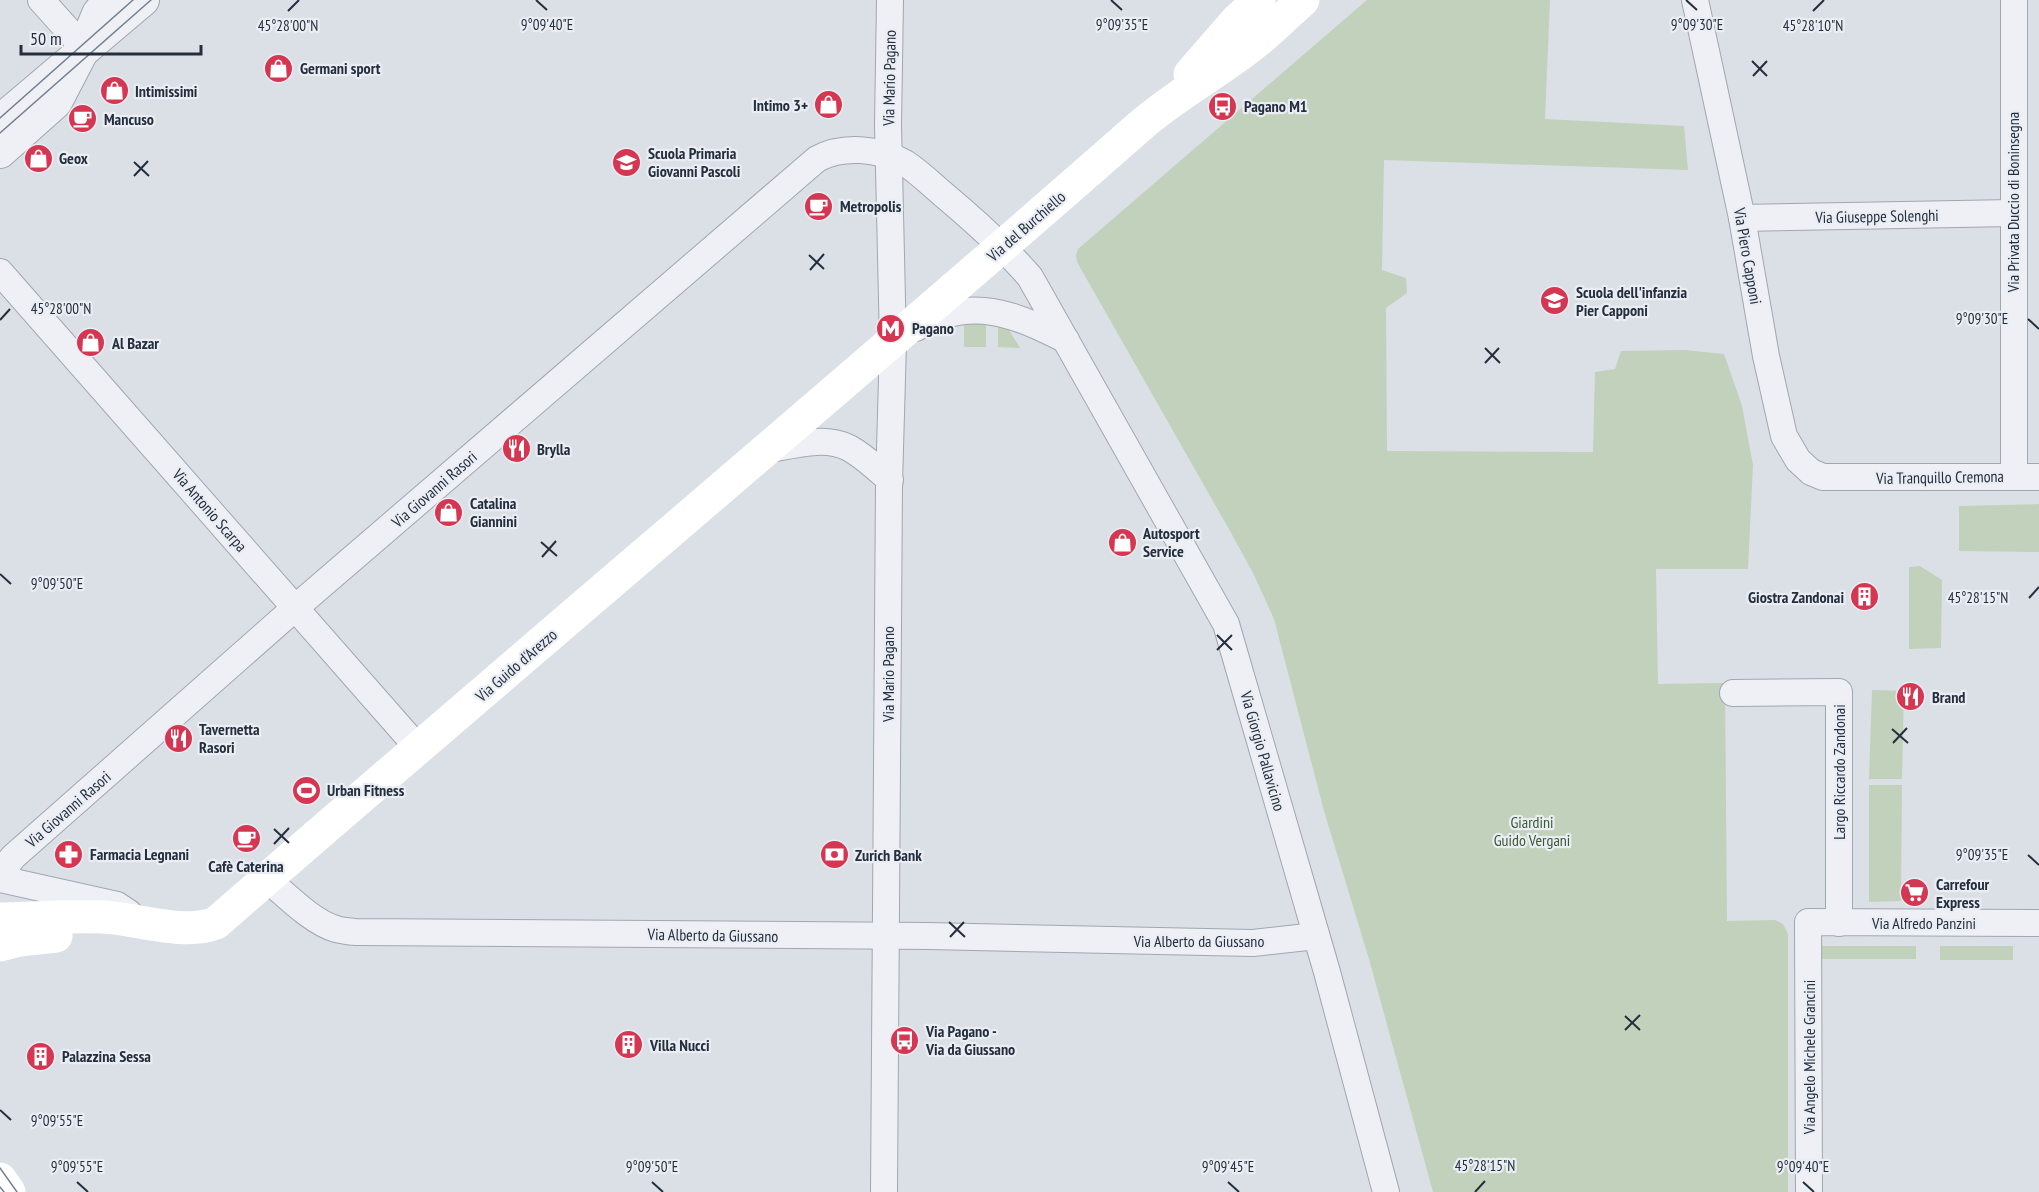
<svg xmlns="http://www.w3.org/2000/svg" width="2039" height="1192" font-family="'PT Sans Narrow',sans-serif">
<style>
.green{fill:#c1d1bb}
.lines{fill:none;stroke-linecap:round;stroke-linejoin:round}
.minor-casing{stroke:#a0a7b0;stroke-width:28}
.tertiary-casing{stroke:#a0a7b0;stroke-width:34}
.minor{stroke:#eef0f5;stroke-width:26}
.tertiary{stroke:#eef0f5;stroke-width:32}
.secondary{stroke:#fff;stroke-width:33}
.tram{stroke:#747f91;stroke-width:1.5}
.ticks{fill:none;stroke:#242e3d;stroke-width:2}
.labels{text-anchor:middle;stroke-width:4.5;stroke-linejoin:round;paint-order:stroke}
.poi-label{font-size:16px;font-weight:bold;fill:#242e3d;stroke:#eaeef4;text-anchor:start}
.street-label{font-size:16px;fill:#242e3d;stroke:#eaeef4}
.park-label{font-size:16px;fill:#395931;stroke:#eaeef4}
.ticks-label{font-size:15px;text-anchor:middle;fill:#242e3d;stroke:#eaeef4;stroke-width:4.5;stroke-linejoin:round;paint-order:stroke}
</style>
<rect width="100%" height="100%" fill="#dbe0e6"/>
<g class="green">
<polygon points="1367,0 1550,0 1545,119 1684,126 1688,170 1384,160 1382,270 1406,278 1407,293 1386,308 1387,451 1593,452 1595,372 1615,369 1621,351 1685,350 1724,354 1742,406 1753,465 1748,569 1656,569 1658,684 1725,683 1727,921 1775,920 1783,924 1788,934 1788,1192 1433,1192 1369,959 1324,811 1274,619 1254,575 1230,531 1077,262 1076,255 1078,249"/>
<polygon points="975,323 986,325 986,347 964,347 964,325"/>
<polygon points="998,325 1006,325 1020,348 998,347"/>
<polygon points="2039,504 2039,552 1959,551 1959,506"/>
<polygon points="1920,566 1942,580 1941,648 1909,649 1909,567"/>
<polygon points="1872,690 1904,691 1902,779 1869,779"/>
<polygon points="1869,785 1902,785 1901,901 1869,902"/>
<rect x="1821" y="946" width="95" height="13"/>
<rect x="1940" y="946" width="73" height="14"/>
</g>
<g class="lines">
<defs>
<g id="minor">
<polyline points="41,0 84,48"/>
<polyline points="1695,0 1742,218 1766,356 1784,436 1798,460 1811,472 1823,477 2039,477"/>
<polyline points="1742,218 2013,213"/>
<polyline points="0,272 419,749"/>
<path d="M 916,328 C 970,295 1015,314 1066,340"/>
<path d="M 765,450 C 791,446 824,435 849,448 C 864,456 877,469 890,480"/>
<polyline points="2014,476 2014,0"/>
<polyline points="1733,693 1839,692 1839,923"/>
<path d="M 0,874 L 13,857 L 295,608 L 817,159 C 842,145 879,148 905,163 C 919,172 931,184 944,195 C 975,221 1004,247 1030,277 L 1226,624 L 1327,972 L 1386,1192"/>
<polyline points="0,879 117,905 129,913"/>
<path d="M 267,879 C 286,895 312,922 336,929 C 342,931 349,931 355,932 L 929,936 L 1253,943 L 1316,936"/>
<polyline points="884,1192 889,484 893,343 888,125 890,0"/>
<polyline points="1809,1192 1808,922 2039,923"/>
</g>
<g id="tertiary">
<polyline points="0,121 143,0"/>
<polyline points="0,152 56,102 84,48 98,14 109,0"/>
</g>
</defs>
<use href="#minor" class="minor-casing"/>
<use href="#tertiary" class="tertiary-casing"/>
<use href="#minor" class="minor"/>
<use href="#tertiary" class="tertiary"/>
<g class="secondary">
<polyline points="1190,74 1236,21 1259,0"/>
<path d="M 0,919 C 34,918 68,916 102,917 C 135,918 184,936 216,923 C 522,656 834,395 1139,127 C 1175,95 1218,73 1255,43 C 1272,30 1287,14 1303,0"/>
<polyline points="0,945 20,940 56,936"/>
<polyline points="0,1179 9,1192"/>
</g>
<g class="tram">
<polyline points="0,118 133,0"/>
<polyline points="0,133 151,0"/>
<polyline points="0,1168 17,1192"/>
<polyline points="0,1187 4,1192"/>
</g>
</g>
<path class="ticks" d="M 536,0 L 547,10M 1111,0 L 1122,10M 1686,0 L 1697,10M 288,11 L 299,0M 1813,11 L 1824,0M 1752,61 L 1767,76M 1753,76 L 1767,61M 134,162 L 149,176M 134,176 L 148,161M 809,255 L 824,269M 810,270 L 824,254M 2028,319 L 2039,329M 0,320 L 10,309M 1485,348 L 1500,363M 1485,363 L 1499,348M 541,542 L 557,556M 542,557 L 556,541M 0,574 L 11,584M 2029,598 L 2039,587M 1217,635 L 1232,650M 1217,650 L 1232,635M 1892,729 L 1908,743M 1893,743 L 1907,728M 274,829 L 289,843M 274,844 L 289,828M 2028,855 L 2039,865M 949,922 L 965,937M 950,937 L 964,922M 1625,1016 L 1640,1030M 1625,1030 L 1640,1015M 0,1110 L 11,1120M 77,1182 L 88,1192M 652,1182 L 663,1192M 1228,1182 L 1239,1192M 1803,1182 L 1814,1192M 1475,1192 L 1485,1181"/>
<defs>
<symbol id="shop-disc" viewBox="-11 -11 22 22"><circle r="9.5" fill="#d53651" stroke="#eaeef4"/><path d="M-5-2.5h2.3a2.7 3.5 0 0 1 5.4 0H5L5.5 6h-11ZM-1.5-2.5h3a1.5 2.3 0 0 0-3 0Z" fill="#fff"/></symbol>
<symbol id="bus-disc" viewBox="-11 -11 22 22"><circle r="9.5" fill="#d53651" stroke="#eaeef4"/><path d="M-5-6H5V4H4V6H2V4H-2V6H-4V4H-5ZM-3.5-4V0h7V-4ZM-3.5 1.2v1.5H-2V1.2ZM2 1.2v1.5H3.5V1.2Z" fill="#fff"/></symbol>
<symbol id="cafe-disc" viewBox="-11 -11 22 22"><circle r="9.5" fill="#d53651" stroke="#eaeef4"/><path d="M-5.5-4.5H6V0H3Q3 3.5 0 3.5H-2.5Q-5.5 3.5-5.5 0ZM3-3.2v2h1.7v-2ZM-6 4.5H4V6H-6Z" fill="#fff"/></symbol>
<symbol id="school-disc" viewBox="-11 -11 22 22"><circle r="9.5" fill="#d53651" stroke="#eaeef4"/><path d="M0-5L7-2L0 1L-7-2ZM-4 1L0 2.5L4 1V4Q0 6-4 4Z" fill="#fff"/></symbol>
<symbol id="metro-disc" viewBox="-11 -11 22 22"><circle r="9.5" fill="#d53651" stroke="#eaeef4"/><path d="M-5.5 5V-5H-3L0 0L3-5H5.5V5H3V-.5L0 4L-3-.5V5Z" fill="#fff"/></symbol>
<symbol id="restaurant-disc" viewBox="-11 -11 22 22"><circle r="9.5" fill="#d53651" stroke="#eaeef4"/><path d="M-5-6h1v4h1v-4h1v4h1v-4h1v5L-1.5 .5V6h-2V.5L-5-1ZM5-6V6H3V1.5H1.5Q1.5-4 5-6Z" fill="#fff"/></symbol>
<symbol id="building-disc" viewBox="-11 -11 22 22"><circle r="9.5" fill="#d53651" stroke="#eaeef4"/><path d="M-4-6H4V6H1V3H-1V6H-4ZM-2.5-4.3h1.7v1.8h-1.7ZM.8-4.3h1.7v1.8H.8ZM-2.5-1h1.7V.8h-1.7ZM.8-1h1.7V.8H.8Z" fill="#fff"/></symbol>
<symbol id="stadium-disc" viewBox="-11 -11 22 22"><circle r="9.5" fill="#d53651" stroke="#eaeef4"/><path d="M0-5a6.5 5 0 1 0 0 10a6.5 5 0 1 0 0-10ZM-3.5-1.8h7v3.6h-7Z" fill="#fff"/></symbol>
<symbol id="pharmacy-disc" viewBox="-11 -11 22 22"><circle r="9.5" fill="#d53651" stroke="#eaeef4"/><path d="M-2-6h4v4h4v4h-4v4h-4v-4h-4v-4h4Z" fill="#fff"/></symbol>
<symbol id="bank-disc" viewBox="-11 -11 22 22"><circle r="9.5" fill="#d53651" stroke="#eaeef4"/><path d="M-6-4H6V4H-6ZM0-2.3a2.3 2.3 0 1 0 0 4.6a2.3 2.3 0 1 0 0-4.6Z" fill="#fff"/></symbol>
<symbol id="supermarket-disc" viewBox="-11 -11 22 22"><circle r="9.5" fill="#d53651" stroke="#eaeef4"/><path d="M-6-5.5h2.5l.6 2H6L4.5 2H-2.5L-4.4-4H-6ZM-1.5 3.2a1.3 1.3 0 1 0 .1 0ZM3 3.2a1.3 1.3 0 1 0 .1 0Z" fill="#fff"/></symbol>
</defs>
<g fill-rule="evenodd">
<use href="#shop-disc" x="262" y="52" width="33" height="33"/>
<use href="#shop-disc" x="98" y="74" width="33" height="33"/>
<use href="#shop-disc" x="812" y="88" width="33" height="33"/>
<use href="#bus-disc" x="1206" y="90" width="33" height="33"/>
<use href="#cafe-disc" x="66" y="102" width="33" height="33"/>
<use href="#shop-disc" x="22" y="142" width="33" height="33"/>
<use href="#school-disc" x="610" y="146" width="33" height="33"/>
<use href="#cafe-disc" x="802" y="190" width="33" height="33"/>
<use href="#school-disc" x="1538" y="284" width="33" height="33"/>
<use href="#metro-disc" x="874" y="312" width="33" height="33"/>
<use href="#shop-disc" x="74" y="326" width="33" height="33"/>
<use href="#restaurant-disc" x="500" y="432" width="33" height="33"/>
<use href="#shop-disc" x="432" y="496" width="33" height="33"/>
<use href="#shop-disc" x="1106" y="526" width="33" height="33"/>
<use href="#building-disc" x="1848" y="580" width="33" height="33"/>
<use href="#restaurant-disc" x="1894" y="680" width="33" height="33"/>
<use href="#restaurant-disc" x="162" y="722" width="33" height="33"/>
<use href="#stadium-disc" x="290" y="774" width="33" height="33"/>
<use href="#cafe-disc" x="230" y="822" width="33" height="33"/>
<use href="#pharmacy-disc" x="52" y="838" width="33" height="33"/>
<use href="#bank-disc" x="818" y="838" width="33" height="33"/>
<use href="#supermarket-disc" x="1898" y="876" width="33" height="33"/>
<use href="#bus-disc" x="888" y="1024" width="33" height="33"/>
<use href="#building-disc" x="612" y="1028" width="33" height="33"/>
<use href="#building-disc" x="24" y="1040" width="33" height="33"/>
</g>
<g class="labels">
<g class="poi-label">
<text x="300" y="74">Germani sport</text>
<text x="135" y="97">Intimissimi</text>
<text x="808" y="111" text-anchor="end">Intimo 3+</text>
<text x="1244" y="112">Pagano M1</text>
<text x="104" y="125">Mancuso</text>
<text x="648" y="159">Scuola Primaria<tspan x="648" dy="18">Giovanni Pascoli</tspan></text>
<text x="59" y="164">Geox</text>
<text x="840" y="212">Metropolis</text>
<text x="1576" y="298">Scuola dell'infanzia<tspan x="1576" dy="18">Pier Capponi</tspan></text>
<text x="912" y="334">Pagano</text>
<text x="112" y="349">Al Bazar</text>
<text x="537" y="455">Brylla</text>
<text x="470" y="509">Catalina<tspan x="470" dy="18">Giannini</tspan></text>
<text x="1143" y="539">Autosport<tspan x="1143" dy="18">Service</tspan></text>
<text x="1844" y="603" text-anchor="end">Giostra Zandonai</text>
<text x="1932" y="703">Brand</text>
<text x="199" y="735">Tavernetta<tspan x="199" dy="18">Rasori</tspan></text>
<text x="327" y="796">Urban Fitness</text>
<text x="90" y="860">Farmacia Legnani</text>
<text x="855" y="861">Zurich Bank</text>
<text x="246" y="872" text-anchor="middle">Cafè Caterina</text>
<text x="1936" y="890">Carrefour<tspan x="1936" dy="18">Express</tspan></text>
<text x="926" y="1037">Via Pagano -<tspan x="926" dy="18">Via da Giussano</tspan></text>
<text x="650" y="1051">Villa Nucci</text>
<text x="62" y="1062">Palazzina Sessa</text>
</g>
<g class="street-label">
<text transform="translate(889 78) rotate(-89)" y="6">Via Mario Pagano</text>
<text transform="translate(2013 202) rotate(-90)" y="6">Via Privata Duccio di Boninsegna</text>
<text transform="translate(1877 216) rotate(-1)" y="6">Via Giuseppe Solenghi</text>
<text transform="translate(1026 226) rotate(-41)" y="6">Via del Burchiello</text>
<text transform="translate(1748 256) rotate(80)" y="6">Via Piero Capponi</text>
<text transform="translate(1940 477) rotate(-1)" y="6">Via Tranquillo Cremona</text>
<text transform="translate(434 489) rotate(-41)" y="6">Via Giovanni Rasori</text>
<text transform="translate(210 510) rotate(49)" y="6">Via Antonio Scarpa</text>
<text transform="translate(516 665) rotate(-41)" y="6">Via Guido d'Arezzo</text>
<text transform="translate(888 674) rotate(-90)" y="6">Via Mario Pagano</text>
<text transform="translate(1263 751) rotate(74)" y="6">Via Giorgio Pallavicino</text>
<text transform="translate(1839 772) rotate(-90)" y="6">Largo Riccardo Zandonai</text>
<text transform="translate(68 809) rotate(-41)" y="6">Via Giovanni Rasori</text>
<text x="1924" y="929">Via Alfredo Panzini</text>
<text transform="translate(713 935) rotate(1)" y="6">Via Alberto da Giussano</text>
<text x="1199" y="947">Via Alberto da Giussano</text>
<text transform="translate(1809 1057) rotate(-90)" y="6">Via Angelo Michele Grancini</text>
</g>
<g class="park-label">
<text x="1532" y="828">Giardini<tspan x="1532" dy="18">Guido Vergani</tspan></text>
</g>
</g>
<g class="ticks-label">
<text x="547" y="30">9°09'40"E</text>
<text x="1122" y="30">9°09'35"E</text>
<text x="1697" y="30">9°09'30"E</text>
<text x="288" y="31">45°28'00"N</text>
<text x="1813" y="31">45°28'10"N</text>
<text x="61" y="314">45°28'00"N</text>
<text x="1982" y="324">9°09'30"E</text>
<text x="57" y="589">9°09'50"E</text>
<text x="1978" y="603">45°28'15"N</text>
<text x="1982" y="860">9°09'35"E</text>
<text x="57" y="1126">9°09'55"E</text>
<text x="1485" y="1171">45°28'15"N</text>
<text x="77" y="1172">9°09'55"E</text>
<text x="652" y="1172">9°09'50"E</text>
<text x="1228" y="1172">9°09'45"E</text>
<text x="1803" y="1172">9°09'40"E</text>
</g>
<path d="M21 45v9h180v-9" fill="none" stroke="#242e3d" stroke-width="3"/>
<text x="30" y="45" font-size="18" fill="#242e3d" stroke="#eaeef4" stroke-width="4.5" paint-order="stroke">50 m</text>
</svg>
